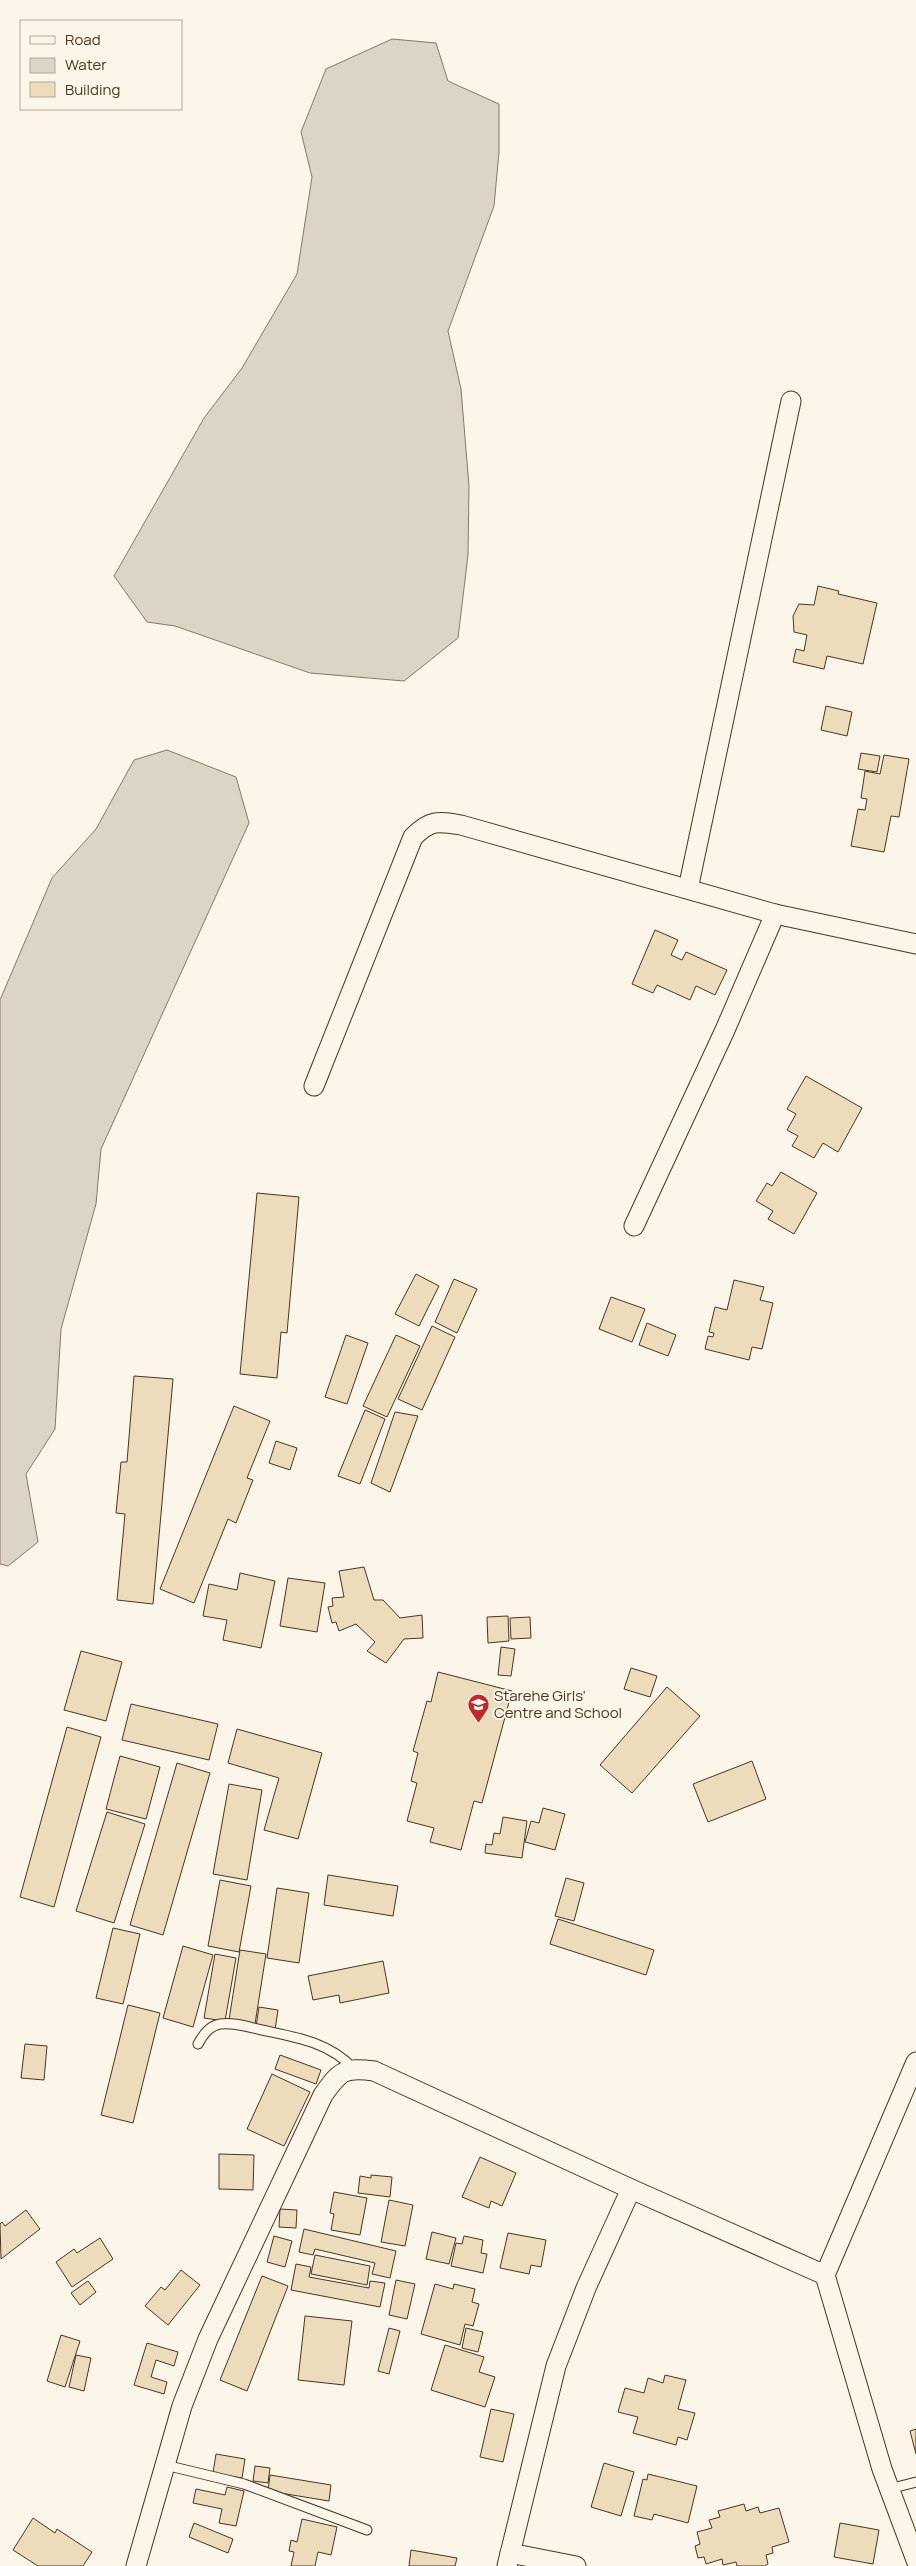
<svg xmlns="http://www.w3.org/2000/svg" width="916" height="2566" font-family="Manrope,sans-serif">
<style>
.water{fill:#dcd4c6;stroke:#887966}
.building{fill:#ecdcbc;stroke:#4a3520}
.lines{fill:none;stroke-linecap:round;stroke-linejoin:round}
.service-casing{stroke:#4a3520;stroke-width:11}
.minor-casing{stroke:#4a3520;stroke-width:21}
.service{stroke:#fbf6e9;stroke-width:9}
.minor{stroke:#fbf6e9;stroke-width:19}
.labels{text-anchor:middle;stroke-width:4;stroke-linejoin:round;paint-order:stroke}
.poi-label{font-size:15px;fill:#4a3520;stroke:#fbf6e9;text-anchor:start}
</style>
<rect width="100%" height="100%" fill="#fbf6e9"/>
<g class="water">
<polygon points="392,39 436,43 448,81 499,104 499,152 494,206 448,331 461,389 469,486 468,555 458,638 404,681 310,673 175,626 147,622 114,576 204,418 242,368 297,274 312,177 301,132 326,69"/>
<polygon points="167,750 236,777 249,823 101,1149 96,1204 61,1329 55,1429 26,1474 38,1542 8,1566 0,1564 0,1000 52,878 96,829 134,760"/>
</g>
<g class="building">
<polygon points="818,586 839,591 838,594 877,603 863,664 827,656 824,669 793,662 796,649 804,651 807,635 794,632 793,616 799,604 814,605"/>
<polygon points="826,706 852,712 847,736 821,730"/>
<polygon points="861,753 880,756 877,772 858,769"/>
<polygon points="884,755 909,759 899,817 891,816 884,852 851,846 858,809 865,810 867,799 861,798 865,771 880,774"/>
<polygon points="655,930 678,940 671,955 682,960 686,952 727,970 715,995 696,986 690,1000 657,985 653,993 632,984"/>
<polygon points="806,1076 862,1108 838,1152 823,1143 814,1158 792,1146 798,1136 787,1130 796,1114 787,1109"/>
<polygon points="781,1172 817,1193 794,1234 768,1219 773,1211 756,1201 767,1183 772,1186"/>
<polygon points="257,1193 299,1197 287,1333 281,1332 277,1378 240,1374"/>
<polygon points="416,1274 439,1286 419,1326 395,1314"/>
<polygon points="454,1279 477,1289 457,1333 435,1322"/>
<polygon points="734,1280 764,1287 760,1300 773,1303 762,1349 752,1347 749,1360 705,1349 708,1336 713,1337 714,1333 709,1332 715,1307 727,1310"/>
<polygon points="611,1297 645,1309 632,1342 599,1329"/>
<polygon points="647,1323 676,1335 668,1356 639,1345"/>
<polygon points="432,1326 455,1337 422,1410 398,1399"/>
<polygon points="346,1335 368,1343 347,1404 325,1397"/>
<polygon points="396,1335 420,1346 387,1417 363,1406"/>
<polygon points="134,1376 173,1379 153,1604 117,1600 125,1514 116,1513 121,1462 127,1462"/>
<polygon points="234,1406 270,1421 247,1478 253,1480 236,1523 228,1519 194,1603 160,1589"/>
<polygon points="365,1410 385,1419 360,1484 338,1476"/>
<polygon points="395,1412 418,1416 390,1492 371,1483"/>
<polygon points="276,1441 297,1448 290,1470 269,1463"/>
<polygon points="364,1567 374,1600 383,1600 400,1618 422,1615 423,1638 404,1639 386,1663 367,1651 375,1642 356,1624 339,1631 336,1622 332,1623 328,1607 333,1606 332,1598 344,1597 339,1571"/>
<polygon points="240,1573 275,1581 261,1648 223,1640 227,1620 203,1616 209,1584 237,1590"/>
<polygon points="288,1578 325,1583 317,1632 280,1626"/>
<polygon points="508,1616 509,1641 488,1643 487,1617"/>
<polygon points="530,1617 531,1638 511,1639 510,1618"/>
<polygon points="501,1647 515,1649 511,1676 498,1675"/>
<polygon points="81,1651 122,1662 106,1721 64,1710"/>
<polygon points="631,1668 657,1676 650,1697 624,1689"/>
<polygon points="438,1672 512,1691 482,1803 474,1801 461,1850 430,1842 434,1828 407,1821 417,1783 411,1781 418,1753 413,1751 427,1701 431,1702"/>
<polygon points="667,1687 700,1716 632,1793 600,1765"/>
<polygon points="131,1704 218,1724 209,1760 122,1740"/>
<polygon points="67,1727 101,1737 54,1907 20,1897"/>
<polygon points="237,1729 322,1753 298,1839 264,1830 279,1778 228,1763"/>
<polygon points="120,1756 160,1767 146,1819 106,1809"/>
<polygon points="752,1761 766,1799 708,1822 693,1784"/>
<polygon points="177,1763 210,1773 163,1935 130,1925"/>
<polygon points="229,1784 262,1790 247,1880 213,1874"/>
<polygon points="543,1808 565,1814 555,1850 525,1842 531,1821 539,1823"/>
<polygon points="107,1812 145,1824 114,1923 76,1911"/>
<polygon points="503,1817 527,1821 522,1858 485,1853 486,1844 492,1845 494,1833 500,1834"/>
<polygon points="328,1875 398,1886 393,1916 324,1905"/>
<polygon points="566,1878 584,1883 574,1921 555,1916"/>
<polygon points="220,1880 251,1886 239,1952 208,1946"/>
<polygon points="277,1888 309,1893 299,1963 267,1958"/>
<polygon points="558,1919 654,1950 646,1975 550,1944"/>
<polygon points="113,1928 140,1934 123,2004 96,1998"/>
<polygon points="183,1946 213,1955 193,2027 163,2018"/>
<polygon points="240,1950 266,1954 255,2024 229,2020"/>
<polygon points="215,1954 236,1958 225,2021 204,2018"/>
<polygon points="383,1961 389,1993 340,2003 339,1995 313,2000 308,1976"/>
<polygon points="128,2005 160,2013 133,2123 101,2115"/>
<polygon points="259,2007 278,2010 275,2030 256,2027"/>
<polygon points="25,2044 47,2046 44,2080 21,2078"/>
<polygon points="280,2055 321,2070 316,2084 275,2069"/>
<polygon points="272,2074 310,2092 284,2146 247,2129"/>
<polygon points="219,2154 254,2155 253,2190 219,2189"/>
<polygon points="480,2157 516,2173 502,2206 491,2201 489,2208 462,2197"/>
<polygon points="371,2175 392,2177 390,2197 358,2193 360,2176 371,2178"/>
<polygon points="334,2192 367,2198 360,2235 331,2230 334,2214 330,2213"/>
<polygon points="389,2200 413,2205 405,2246 381,2242"/>
<polygon points="280,2209 297,2210 296,2228 279,2227"/>
<polygon points="26,2210 40,2229 1,2259 0,2224 2,2222 5,2226"/>
<polygon points="304,2229 396,2251 390,2278 372,2274 375,2263 315,2249 313,2255 299,2252"/>
<polygon points="432,2232 456,2238 449,2264 426,2259"/>
<polygon points="508,2233 546,2240 541,2267 531,2265 529,2274 500,2268"/>
<polygon points="274,2236 292,2241 285,2267 267,2262"/>
<polygon points="464,2236 483,2240 481,2253 487,2254 483,2273 451,2266 456,2243 462,2244"/>
<polygon points="100,2238 113,2259 72,2287 56,2262 74,2249 77,2253"/>
<polygon points="315,2255 370,2266 367,2285 311,2274"/>
<polygon points="296,2264 311,2267 309,2277 369,2288 370,2281 385,2283 380,2307 291,2290"/>
<polygon points="181,2270 200,2285 168,2325 145,2306 161,2287 165,2290"/>
<polygon points="262,2276 288,2286 247,2391 220,2380"/>
<polygon points="396,2280 415,2284 407,2319 389,2315"/>
<polygon points="88,2281 96,2292 80,2305 71,2293"/>
<polygon points="435,2284 453,2289 454,2284 475,2289 472,2302 479,2304 473,2326 465,2324 460,2345 421,2334"/>
<polygon points="305,2316 352,2321 344,2385 298,2380"/>
<polygon points="389,2328 400,2331 389,2374 378,2371"/>
<polygon points="466,2328 483,2332 478,2352 462,2348"/>
<polygon points="61,2335 80,2341 65,2387 47,2381"/>
<polygon points="147,2343 178,2352 174,2366 156,2360 151,2377 167,2382 164,2394 134,2385"/>
<polygon points="445,2345 484,2357 479,2372 495,2377 485,2407 431,2390"/>
<polygon points="76,2355 91,2358 84,2391 69,2387"/>
<polygon points="665,2375 686,2380 678,2409 695,2413 687,2440 678,2437 676,2445 633,2433 638,2417 618,2412 625,2388 644,2393 648,2378 663,2383"/>
<polygon points="491,2409 514,2414 503,2462 480,2457"/>
<polygon points="916,2429 916,2454 910,2431"/>
<polygon points="216,2454 245,2459 242,2478 213,2473"/>
<polygon points="604,2463 634,2472 621,2516 591,2507"/>
<polygon points="255,2466 270,2468 268,2483 253,2481"/>
<polygon points="648,2474 697,2486 688,2523 654,2514 652,2520 634,2516 643,2479 647,2480"/>
<polygon points="270,2475 331,2485 329,2501 268,2491"/>
<polygon points="227,2487 244,2491 236,2526 219,2523 222,2509 193,2503 196,2489 225,2495"/>
<polygon points="744,2504 746,2511 758,2507 760,2513 779,2508 789,2542 772,2547 773,2553 766,2555 768,2564 765,2566 737,2566 736,2562 723,2565 722,2559 706,2564 704,2557 698,2558 695,2546 700,2544 697,2532 712,2528 709,2520 720,2517 718,2511"/>
<polygon points="33,2518 55,2533 57,2529 92,2552 83,2566 38,2566 13,2550"/>
<polygon points="302,2519 337,2527 331,2555 318,2552 315,2566 291,2566 294,2552 289,2551 291,2540 297,2542"/>
<polygon points="194,2523 233,2539 228,2553 189,2537"/>
<polygon points="840,2523 879,2530 873,2564 834,2557"/>
<polygon points="411,2550 457,2558 455,2566 409,2566"/>
</g>
<g class="lines">
<defs>
<g id="service">
<path d="M 198,2044 C 203,2035 209,2026 220,2024 C 234,2022 248,2027 262,2030 C 295,2037 329,2042 353,2068"/>
<polyline points="165,2465 244,2484 367,2530"/>
<polyline points="889,2489 916,2482"/>
</g>
<g id="minor">
<polyline points="688,889 791,401"/>
<path d="M 314,1086 L 413,837 C 430,820 437,821 461,825 L 775,914 L 916,944"/>
<polyline points="634,1226 725,1030 775,914"/>
<polyline points="825,2275 916,2062"/>
<polyline points="510,2553 576,2566"/>
<path d="M 136,2566 L 182,2406 L 208,2339 L 323,2095 C 340,2071 344,2067 374,2071 L 631,2189 L 825,2275 L 882,2469 L 916,2560"/>
<polyline points="507,2566 556,2366 586,2288 631,2189"/>
</g>
</defs>
<use href="#service" class="service-casing"/>
<use href="#minor" class="minor-casing"/>
<use href="#service" class="service"/>
<use href="#minor" class="minor"/>
</g>
<defs>
<symbol id="school-pin" viewBox="-11 -11 22 30"><path d="M0 17L-7.5 6A9.5 9.5 0 1 1 7.5 6Z" fill="#c62828" stroke="#fbf6e9"/><path d="M0-5L7-2L0 1L-7-2ZM-4 1L0 2.5L4 1V4Q0 6-4 4Z" fill="#fff"/></symbol>
</defs>
<g fill-rule="evenodd">
<use href="#school-pin" x="466" y="1692" width="25" height="34"/>
</g>
<g class="labels">
<g class="poi-label">
<text x="494" y="1701">Starehe Girls'<tspan x="494" dy="17">Centre and School</tspan></text>
</g>
</g>
<rect x="20" y="20" width="162" height="90" fill="#fbf6e9" stroke="#b4a999"/>
<rect x="30" y="36" width="25" height="8" fill="#fbf6e9" stroke="#b4a999"/>
<text x="65" y="45" font-size="15" fill="#4a3520">Road</text>
<rect x="30" y="58" width="25" height="15" fill="#dcd4c6" stroke="#b4a999"/>
<text x="65" y="70" font-size="15" fill="#4a3520">Water</text>
<rect x="30" y="82" width="25" height="15" fill="#ecdcbc" stroke="#b4a999"/>
<text x="65" y="95" font-size="15" fill="#4a3520">Building</text>
</svg>
